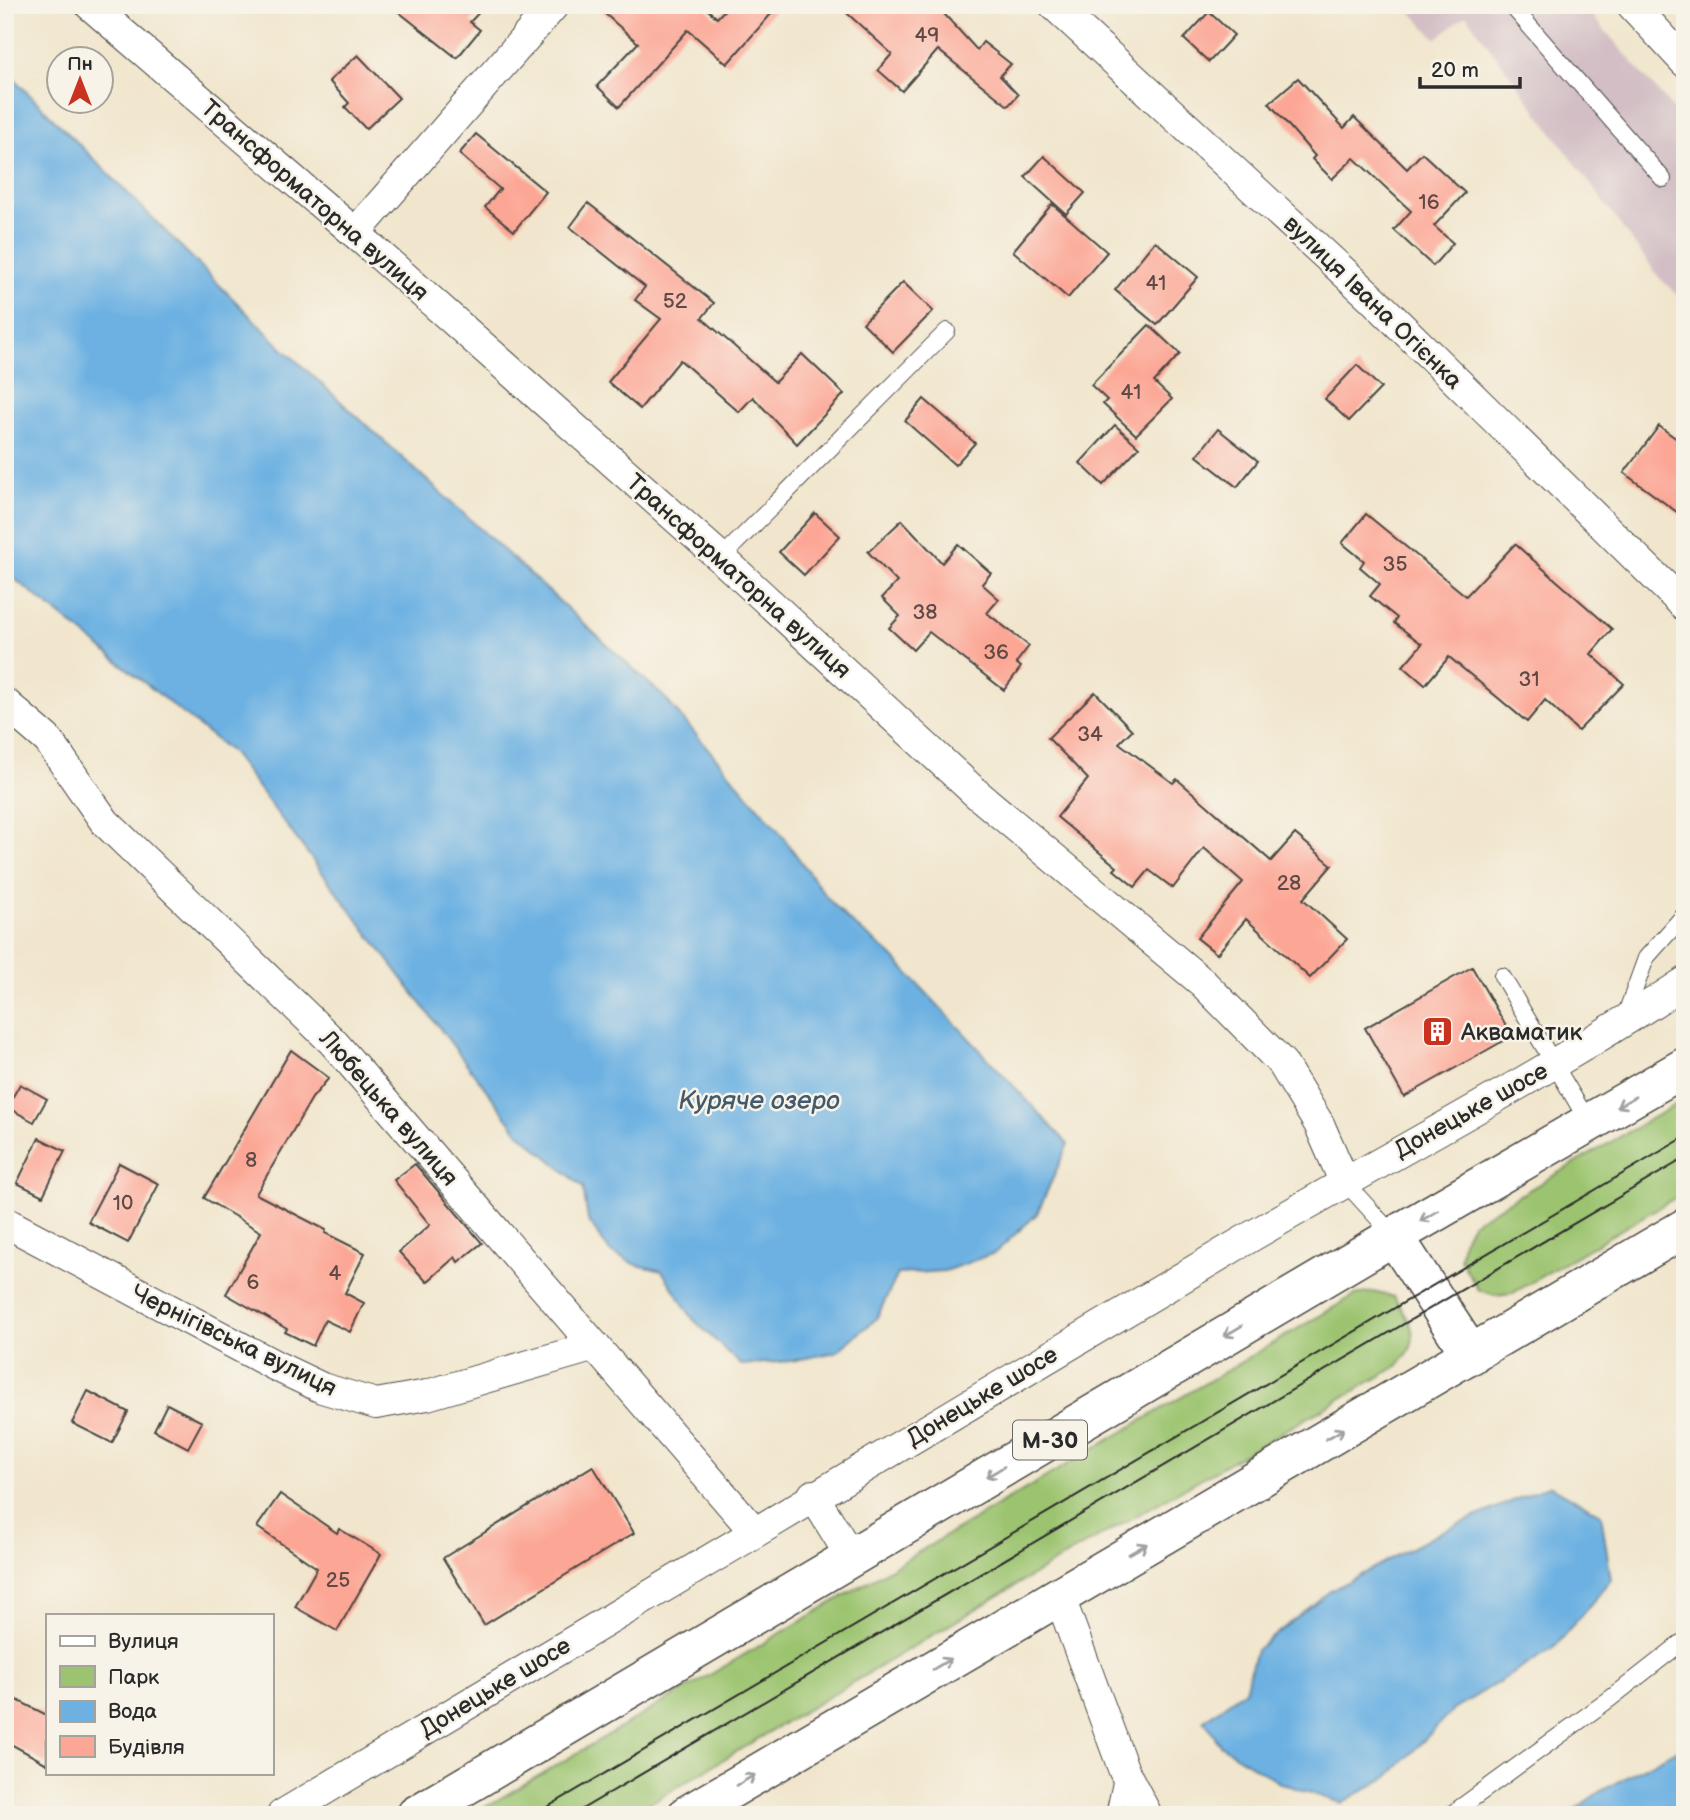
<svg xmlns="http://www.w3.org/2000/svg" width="1690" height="1820" font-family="'Balsamiq Sans',sans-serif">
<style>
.industrial{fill:#d2bec4}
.green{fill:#9cc470;stroke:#64784e;stroke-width:2}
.water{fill:#6cb1e2;stroke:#4c6e86;stroke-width:2}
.building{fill:#fca796}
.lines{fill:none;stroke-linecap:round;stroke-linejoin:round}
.service-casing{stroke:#494743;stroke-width:18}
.minor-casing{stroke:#494743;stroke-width:32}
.trunk-casing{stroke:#494743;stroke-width:41}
.service{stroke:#fff;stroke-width:16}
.minor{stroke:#fff;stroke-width:30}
.trunk{stroke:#fff;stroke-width:38}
.tram{stroke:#2b2b2b;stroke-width:2}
.oneway{stroke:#a0a0a0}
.labels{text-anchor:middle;stroke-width:5;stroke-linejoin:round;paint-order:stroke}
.number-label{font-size:21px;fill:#5f4a46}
.shield{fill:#f7f3e8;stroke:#686764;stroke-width:2}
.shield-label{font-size:23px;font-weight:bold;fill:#2b2b2b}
.street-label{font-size:24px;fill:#2b2b2b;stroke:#f7f3e8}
.poi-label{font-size:24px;fill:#2b2b2b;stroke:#f7f3e8;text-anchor:start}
.water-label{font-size:26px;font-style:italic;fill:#425a6b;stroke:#f7f3e8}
</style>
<rect width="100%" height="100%" fill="#f7f3e8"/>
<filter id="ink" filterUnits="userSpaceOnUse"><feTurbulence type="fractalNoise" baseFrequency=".0143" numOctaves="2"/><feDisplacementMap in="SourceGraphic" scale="14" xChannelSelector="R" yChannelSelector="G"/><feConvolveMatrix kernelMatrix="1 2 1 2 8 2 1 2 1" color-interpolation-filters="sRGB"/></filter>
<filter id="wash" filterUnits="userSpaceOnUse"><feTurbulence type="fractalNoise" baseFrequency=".00686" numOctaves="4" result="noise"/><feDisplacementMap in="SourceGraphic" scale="28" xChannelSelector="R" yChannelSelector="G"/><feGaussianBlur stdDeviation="1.57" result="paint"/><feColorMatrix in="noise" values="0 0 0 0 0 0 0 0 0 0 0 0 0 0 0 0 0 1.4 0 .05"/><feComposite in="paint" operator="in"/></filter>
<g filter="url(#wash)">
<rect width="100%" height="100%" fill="#f1e6cd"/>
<polygon class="industrial" points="1405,5 1583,5 1685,123 1685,303 1658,276 1466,15 1436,39"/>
<g class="green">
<polygon points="1685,1099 1685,1192 1513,1293 1495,1295 1478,1290 1460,1259 1463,1241 1472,1223"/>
<path d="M 1373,1292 L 1394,1297 C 1413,1326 1424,1340 1396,1367 L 1050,1565 L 630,1815 L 472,1815 L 1355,1295 Z"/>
</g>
<g class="water">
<polygon points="5,70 279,345 663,696 778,830 826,896 847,919 891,955 1068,1144 1037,1214 995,1253 945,1271 898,1274 876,1319 836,1352 791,1361 741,1365 693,1319 662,1271 637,1265 610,1252 588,1220 583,1187 519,1133 231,752 5,571"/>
<polygon points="1550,1485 1601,1514 1611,1580 1554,1648 1453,1710 1388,1777 1341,1803 1280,1783 1220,1745 1204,1720 1245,1690 1256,1650 1330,1591 1445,1530"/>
<polygon points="1685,1745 1685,1815 1567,1815 1599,1792"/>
</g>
<g id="blocks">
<g class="building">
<polygon points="390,5 486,5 470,22 480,30 457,58"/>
<polygon points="595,5 710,5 707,9 717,18 729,5 779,5 727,64 688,30 619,107 597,86 638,43"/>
<polygon points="838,5 936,5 977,50 983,42 1011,64 1000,76 1018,95 1008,106 938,50 902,91 878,70 892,54"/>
<polygon points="1209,12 1234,35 1209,62 1184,39"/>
<polygon points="358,55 399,98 366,129 345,107 349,103 329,81"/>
<polygon points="1298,78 1344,128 1354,117 1407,169 1422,153 1465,193 1434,226 1453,243 1433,266 1394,230 1411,211 1354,158 1332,179 1312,159 1315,156 1269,103"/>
<polygon points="476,134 546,192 514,231 485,207 500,189 459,154"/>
<polygon points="1044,156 1085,193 1066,214 1025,177"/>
<polygon points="588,203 714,303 702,318 775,382 802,354 844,394 797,444 753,397 739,412 680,360 640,409 608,382 661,319 635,300 645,287 570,227"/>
<polygon points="1052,204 1107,252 1068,298 1013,251"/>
<polygon points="1155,241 1198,277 1157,325 1115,290"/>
<polygon points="903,282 933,311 893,352 863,323"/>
<polygon points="1149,325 1180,354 1154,382 1172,399 1136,435 1103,404 1107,400 1091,385"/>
<polygon points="1357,365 1381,388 1349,421 1325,399"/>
<polygon points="924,399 975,443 955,465 905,421"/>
<polygon points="1115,425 1139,447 1103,485 1080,463"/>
<polygon points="1659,426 1685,445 1685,518 1624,473"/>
<polygon points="1218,429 1258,461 1237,487 1197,456"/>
<polygon points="815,513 840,536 804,575 779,552"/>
<polygon points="1366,514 1466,596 1515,544 1612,629 1591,654 1624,684 1578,731 1545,700 1527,722 1449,657 1425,685 1403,666 1422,644 1394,623 1397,618 1370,596 1380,584 1360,567 1364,561 1342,543"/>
<polygon points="902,520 942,563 958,544 991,573 982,584 999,599 987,613 1029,646 1016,663 1021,667 1004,690 929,632 913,650 889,628 900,616 882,598 897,582 868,552"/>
<polygon points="1095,692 1132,730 1119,743 1173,783 1177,779 1271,861 1295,834 1332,865 1303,899 1347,939 1310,978 1246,919 1217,954 1197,938 1243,882 1204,848 1173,888 1149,870 1135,887 1114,870 1117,867 1057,817 1088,779 1048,738"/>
<polygon points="1472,967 1512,1036 1404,1097 1365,1028"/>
<polygon points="291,1050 329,1078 312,1098 256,1194 326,1230 325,1233 365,1253 345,1293 364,1303 350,1332 325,1320 313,1346 285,1332 287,1329 226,1294 261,1232 204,1198"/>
<polygon points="20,1084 47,1099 34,1122 7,1107"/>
<polygon points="39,1138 65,1151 43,1196 17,1183"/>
<polygon points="119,1163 159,1184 128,1243 88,1222"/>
<polygon points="415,1164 482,1243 458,1262 455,1257 427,1282 399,1252 430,1225 394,1180"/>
<polygon points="88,1391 128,1412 112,1443 72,1423"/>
<polygon points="167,1404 202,1422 188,1448 154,1430"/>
<polygon points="593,1466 634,1533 484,1625 443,1558"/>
<polygon points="280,1494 337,1533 339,1529 381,1554 337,1631 295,1607 317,1568 257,1527"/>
<polygon points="5,1694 47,1715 47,1764 5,1741"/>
</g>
</g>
</g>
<g filter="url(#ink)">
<use href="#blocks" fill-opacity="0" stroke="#494743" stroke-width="2"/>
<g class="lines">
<defs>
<g id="service">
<polyline points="1511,5 1663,179"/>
<polyline points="721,558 947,331"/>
<polyline points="1502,976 1589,1123"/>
<polyline points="1624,1019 1646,958 1685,914"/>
<polyline points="1344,1181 1394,1236"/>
<polyline points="1114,1815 1123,1773"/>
<polyline points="1450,1815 1611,1698 1685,1640"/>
</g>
<g id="minor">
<polyline points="90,5 355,233 721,558 977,794 1203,983 1282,1063 1319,1124 1344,1181"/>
<polyline points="1054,5 1372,298 1685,606"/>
<polyline points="1632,5 1685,62"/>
<polyline points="355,233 554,5"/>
<polyline points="5,703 48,740 105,822 333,1042 754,1531"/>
<polyline points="5,1222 276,1366 322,1388 376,1404 427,1395 595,1346"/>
<polyline points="813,1495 851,1557"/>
<polyline points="1059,1595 1124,1771 1147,1815"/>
<path d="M 282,1815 C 596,1626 910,1438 1225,1252 C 1378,1161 1537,1080 1685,982"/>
</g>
<g id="trunk">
<polyline points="1394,1236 1471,1355"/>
<polyline points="416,1815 1394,1236 1685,1067"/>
<polyline points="687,1815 1685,1228"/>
</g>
</defs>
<use href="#service" class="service-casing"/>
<use href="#minor" class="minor-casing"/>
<use href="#trunk" class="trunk-casing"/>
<use href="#service" class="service"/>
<use href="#minor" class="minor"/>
<use href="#trunk" class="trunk"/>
<g class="tram">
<polyline points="534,1815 1685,1137"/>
<polyline points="572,1815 1685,1158"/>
</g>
</g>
<defs><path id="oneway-shaft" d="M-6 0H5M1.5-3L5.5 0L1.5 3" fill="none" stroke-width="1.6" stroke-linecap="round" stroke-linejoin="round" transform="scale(1.75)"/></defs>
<g class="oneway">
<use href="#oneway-shaft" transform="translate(1626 1102) rotate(150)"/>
<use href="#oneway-shaft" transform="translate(1429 1216) rotate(150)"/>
<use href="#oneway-shaft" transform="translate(1233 1331) rotate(149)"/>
<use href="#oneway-shaft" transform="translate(1335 1434) rotate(-30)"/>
<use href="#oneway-shaft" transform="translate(995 1472) rotate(149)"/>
<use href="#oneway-shaft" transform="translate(1138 1549) rotate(-30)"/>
<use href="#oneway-shaft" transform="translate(942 1664) rotate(-31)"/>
<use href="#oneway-shaft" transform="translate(746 1780) rotate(-31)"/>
</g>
</g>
<defs>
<symbol id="building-square" viewBox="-11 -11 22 22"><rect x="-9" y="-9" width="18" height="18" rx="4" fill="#c8321e" stroke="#f7f3e8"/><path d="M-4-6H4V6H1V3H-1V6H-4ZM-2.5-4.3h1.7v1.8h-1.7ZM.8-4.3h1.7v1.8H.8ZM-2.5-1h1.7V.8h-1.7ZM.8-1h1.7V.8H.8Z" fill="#fff"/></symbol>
</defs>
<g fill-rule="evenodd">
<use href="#building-square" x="1420" y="1014" width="35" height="35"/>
</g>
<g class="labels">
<g class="number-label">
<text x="927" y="42">49</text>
<text x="1429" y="209">16</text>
<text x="1156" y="290">41</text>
<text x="675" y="308">52</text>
<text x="1131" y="399">41</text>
<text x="1395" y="571">35</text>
<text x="925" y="619">38</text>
<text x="996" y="659">36</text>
<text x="1529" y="686">31</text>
<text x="1090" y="741">34</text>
<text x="1289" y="890">28</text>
<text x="251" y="1167">8</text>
<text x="123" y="1210">10</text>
<text x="335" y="1280">4</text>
<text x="253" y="1289">6</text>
<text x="338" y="1587">25</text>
</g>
<rect class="shield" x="1013" y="1420.5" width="74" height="39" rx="5"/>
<g class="shield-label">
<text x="1050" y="1448">М-30</text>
</g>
<g class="street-label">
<text transform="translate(315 200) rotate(41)" y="8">Трансформаторна вулиця</text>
<text transform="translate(1373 302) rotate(44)" y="8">вулиця Івана Огієнка</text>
<text transform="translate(739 576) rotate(42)" y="8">Трансформаторна вулиця</text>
<text transform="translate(389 1108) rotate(49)" y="8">Любецька вулиця</text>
<text transform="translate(1471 1110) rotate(-29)" y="8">Донецьке шосе</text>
<text transform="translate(234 1340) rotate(26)" y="8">Чернігівська вулиця</text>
<text transform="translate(982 1396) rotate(-31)" y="8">Донецьке шосе</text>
<text transform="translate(495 1687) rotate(-31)" y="8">Донецьке шосе</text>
</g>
<g class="poi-label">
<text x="1461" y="1040">Акваматик</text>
</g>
<g class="water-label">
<text x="759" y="1109">Куряче озеро</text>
</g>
</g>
<rect width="1690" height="1820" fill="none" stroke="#f7f3e8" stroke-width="28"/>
<rect x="46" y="1614" width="228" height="161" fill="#f7f3e8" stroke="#a5a39c" stroke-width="2"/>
<rect x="60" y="1636" width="35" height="10" fill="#ffffff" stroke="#a5a39c" stroke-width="2"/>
<text x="108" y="1648" font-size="21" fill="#2b2b2b">Вулиця</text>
<rect x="60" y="1666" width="35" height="21" fill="#9cc470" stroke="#a5a39c" stroke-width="2"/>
<text x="108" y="1684" font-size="21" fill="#2b2b2b">Парк</text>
<rect x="60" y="1701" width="35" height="21" fill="#6cb1e2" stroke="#a5a39c" stroke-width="2"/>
<text x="108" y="1718" font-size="21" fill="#2b2b2b">Вода</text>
<rect x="60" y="1736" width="35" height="21" fill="#fca796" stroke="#a5a39c" stroke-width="2"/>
<text x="108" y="1754" font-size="21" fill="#2b2b2b">Будівля</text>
<g transform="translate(80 80)"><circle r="33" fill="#f7f3e8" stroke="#a5a39c" stroke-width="2"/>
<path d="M0-5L12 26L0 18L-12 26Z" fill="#c8321e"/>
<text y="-10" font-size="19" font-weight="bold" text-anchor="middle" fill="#2b2b2b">Пн</text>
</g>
<path d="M1420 77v10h100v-10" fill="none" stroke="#2b2b2b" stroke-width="3.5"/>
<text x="1431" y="77" font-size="21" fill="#2b2b2b" stroke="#f7f3e8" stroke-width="5" paint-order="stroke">20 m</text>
</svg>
